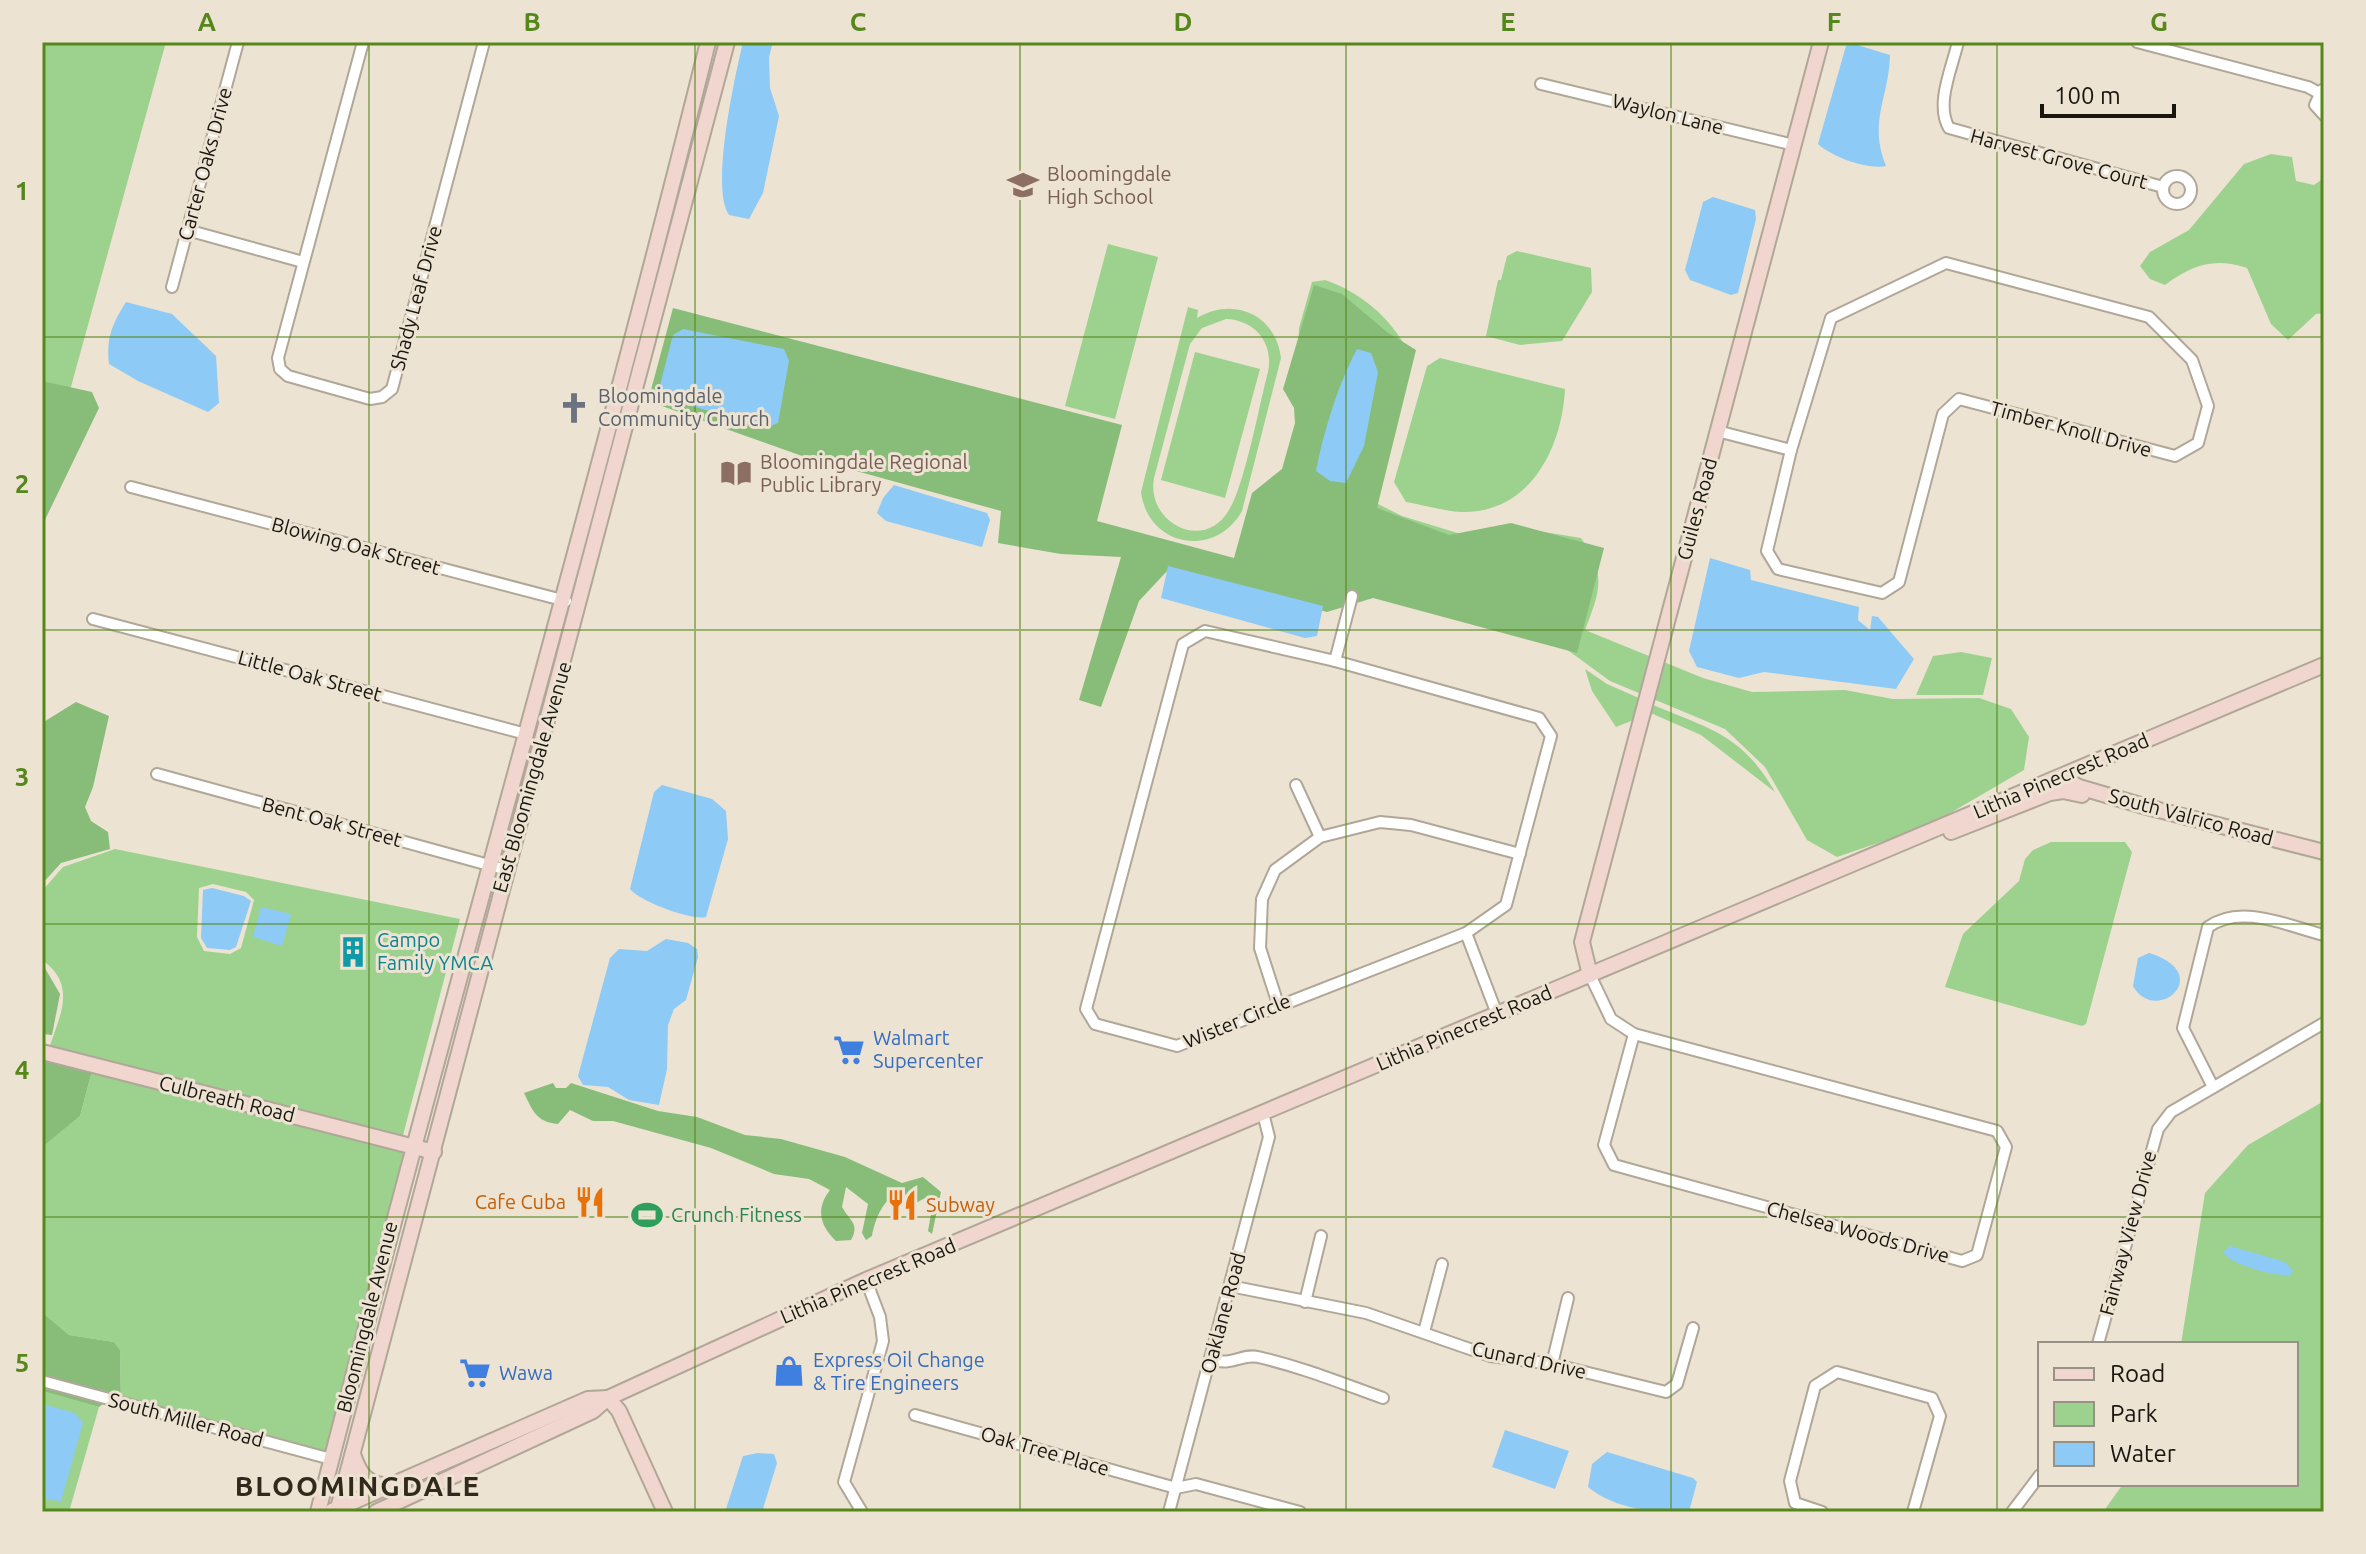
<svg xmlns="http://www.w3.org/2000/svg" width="2366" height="1554" font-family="Ubuntu,sans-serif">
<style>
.green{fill:#9cd28e;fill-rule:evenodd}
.forest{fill:#87bd79}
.water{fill:#8ecaf6}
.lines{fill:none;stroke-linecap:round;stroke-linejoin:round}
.street-casing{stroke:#b0a798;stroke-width:14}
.secondary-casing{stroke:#b0a798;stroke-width:18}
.street{stroke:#fff;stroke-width:10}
.secondary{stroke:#f1d5cf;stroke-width:14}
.grid{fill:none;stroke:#56871b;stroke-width:2;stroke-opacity:0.55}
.labels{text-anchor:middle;stroke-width:6;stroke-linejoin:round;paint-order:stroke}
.street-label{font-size:20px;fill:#191610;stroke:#ede3d3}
.education-label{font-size:20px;fill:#785e54;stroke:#ede3d3;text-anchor:start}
.worship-label{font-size:20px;fill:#5b616d;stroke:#ede3d3;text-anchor:start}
.culture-label{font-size:20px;fill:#0d838f;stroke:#ede3d3;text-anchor:start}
.shop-label{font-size:20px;fill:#366cbe;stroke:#ede3d3;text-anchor:start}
.food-label{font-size:20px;fill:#c56008;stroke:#ede3d3;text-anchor:end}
.leisure-label{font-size:20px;fill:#27864d;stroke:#ede3d3;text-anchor:start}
.district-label{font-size:28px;font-weight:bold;letter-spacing:2px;fill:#30291c;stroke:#ede3d3}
.neatline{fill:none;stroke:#56871b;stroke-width:3}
.grid-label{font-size:26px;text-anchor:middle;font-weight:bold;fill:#56871b}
</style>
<rect width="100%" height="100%" fill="#ede3d3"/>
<g class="green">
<polygon points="42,42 166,42 69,394 42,387"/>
<path d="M 2271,154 L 2292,157 L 2296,181 L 2314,185 L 2324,178 L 2321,258 L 2324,313 L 2316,314 L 2288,340 L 2271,324 L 2247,268 C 2214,257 2192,265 2165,285 L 2150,279 L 2140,266 L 2150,252 L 2189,230 L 2244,164 Z"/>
<polygon points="1108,244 1158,257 1115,419 1065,406"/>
<polygon points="1517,251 1591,268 1592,292 1562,341 1520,345 1486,336 1498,280 1501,280 1507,256"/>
<path d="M 1325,280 C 1362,293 1388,316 1408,350 L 1374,502 L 1402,516 L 1464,535 L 1526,529 L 1581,538 C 1607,574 1600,591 1585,630 L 1703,678 L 1752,692 L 1845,690 L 1893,699 L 1979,698 L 2011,709 L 2029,737 L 2024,770 L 1928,826 L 1837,857 L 1807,840 L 1765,767 L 1725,729 L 1610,681 L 1294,450 L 1299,328 L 1312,282 Z"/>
<path d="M 1188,307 L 1198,310 L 1197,318 C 1234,296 1276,315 1281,358 L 1242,511 C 1215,559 1148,547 1141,492 ZM 1226,319 C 1255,320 1274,343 1268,372 C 1259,405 1245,484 1229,510 C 1204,553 1146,523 1154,478 L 1190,344 L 1202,328 Z"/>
<polygon points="1195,352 1260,369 1225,498 1161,480"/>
<path d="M 1440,358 L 1565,389 C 1562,448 1530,514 1461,512 C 1443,511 1424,505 1406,502 L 1394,482 L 1427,366 Z"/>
<polygon points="1961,652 1992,658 1983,695 1916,695 1933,656"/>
<polygon points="1585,669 1607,684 1641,699 1636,719 1616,727 1592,691"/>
<path d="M 1651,704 C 1709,729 1741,733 1775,792 L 1701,735 L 1653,714 L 1648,715 Z"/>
<polygon points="2051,842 2125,842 2132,852 2086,1024 2082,1026 1945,987 1963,934 2019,881 2025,859 2033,850"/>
<path d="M 115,849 L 460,919 L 402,1139 L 49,1049 C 58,1018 79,986 42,960 L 42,891 L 63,867 ZM 213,884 L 246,892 L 254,900 L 241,948 L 230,954 L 204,951 L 197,937 L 199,888 Z"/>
<polygon points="92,1071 409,1154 327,1453 121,1396 120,1350 114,1342 69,1335 42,1312 42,1146 80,1116"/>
<polygon points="2324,1101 2324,1512 2103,1512 2123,1484 2296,1484 2296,1344 2181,1344 2205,1193 2248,1145"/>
<polygon points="42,1391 99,1407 69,1512 42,1510"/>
</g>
<g class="forest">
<polygon points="1314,285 1342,294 1387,332 1416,350 1377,508 1449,535 1511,523 1604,548 1577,653 1373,598 1327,612 1168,570 1139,601 1101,707 1079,700 1121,557 1061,554 998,543 1001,511 802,456 648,401 673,308 1122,425 1097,521 1234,558 1252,493 1282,469 1295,423 1294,408 1283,389"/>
<polygon points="42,381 92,392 99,408 42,526"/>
<polygon points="76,702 109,716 93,787 85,807 91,821 108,832 110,849 61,863 42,884 42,723"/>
<polygon points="42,963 60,994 52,1035 42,1034"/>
<polygon points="42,1060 92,1071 80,1116 42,1147"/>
<path d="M 553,1083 L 556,1088 L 566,1088 L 571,1083 L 658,1111 L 697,1117 L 745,1135 L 781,1139 L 845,1157 L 902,1183 L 923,1177 L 941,1192 L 932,1234 L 928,1231 L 933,1203 L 925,1198 L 916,1203 L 902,1192 C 884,1196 875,1219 872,1236 L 866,1240 L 862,1233 L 868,1204 L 846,1187 L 842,1207 C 850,1221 860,1224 851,1240 L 836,1241 C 819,1225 816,1208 830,1190 L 809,1179 L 774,1174 L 711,1148 L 613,1121 L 593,1121 L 570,1110 L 558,1124 C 536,1122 533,1111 524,1093 Z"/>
<polygon points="42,1312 69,1335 114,1342 120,1350 121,1402 109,1399 99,1407 42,1391"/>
</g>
<g class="water">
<path d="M 743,42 L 773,42 L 769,57 L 770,88 L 779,116 L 763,193 L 749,219 L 729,215 C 710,188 735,76 743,42 Z"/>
<path d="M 1854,44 L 1890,55 C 1889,98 1868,121 1886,166 C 1868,170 1832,157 1818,144 L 1846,46 Z"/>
<polygon points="1713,197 1755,210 1756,219 1738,293 1731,295 1690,280 1685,270 1703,202"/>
<path d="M 126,302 L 172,314 L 216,356 L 219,403 L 208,412 L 138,381 L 109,364 C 106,338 112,324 126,302 Z"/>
<polygon points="683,329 784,349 789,361 778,423 768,427 666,399 659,389 673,335"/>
<path d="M 1357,349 L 1371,353 L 1378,372 L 1364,446 L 1346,483 L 1330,481 L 1316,471 C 1323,433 1339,382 1357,349 Z"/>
<polygon points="894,485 987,513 990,520 982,547 886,521 877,513 883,498"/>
<polygon points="1710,558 1750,570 1751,580 1859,607 1858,620 1870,630 1872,616 1878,617 1914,659 1896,689 1764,672 1739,678 1697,667 1689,651"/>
<polygon points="1168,566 1323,606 1317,636 1305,638 1161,598"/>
<path d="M 662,785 L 712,799 L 726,811 L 728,839 L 706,917 C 692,921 639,901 630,889 L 654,792 Z"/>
<polygon points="212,888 244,896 251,901 236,947 230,950 207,948 201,938 203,890"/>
<polygon points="261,907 291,914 282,946 253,937"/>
<polygon points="666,939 688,943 697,949 698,957 686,1000 674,1009 668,1025 667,1069 659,1105 629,1100 608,1087 583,1085 578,1076 610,958 619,949 647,951"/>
<path d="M 2149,953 C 2217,974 2155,1026 2133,986 L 2138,958 Z"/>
<path d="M 2230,1246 L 2285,1262 L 2293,1271 L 2290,1275 C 2275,1277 2229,1264 2223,1252 Z"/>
<polygon points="42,1404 75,1413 83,1423 61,1501 42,1499"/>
<polygon points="1505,1430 1569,1451 1555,1489 1492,1467"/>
<path d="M 1607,1452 L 1693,1478 L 1697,1482 L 1689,1512 C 1653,1512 1616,1510 1588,1487 L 1592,1464 Z"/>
<polygon points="758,1453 774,1454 777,1463 762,1512 725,1512 743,1456"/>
</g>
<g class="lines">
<defs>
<g id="street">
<polyline points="363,42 278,358 280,369 288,376 370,399 382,397 392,389 484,42"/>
<path d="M 1958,42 C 1952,68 1935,104 1949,128 L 2163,187"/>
<polyline points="2137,42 2308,87 2319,93"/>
<polyline points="1541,84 1794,145"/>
<polyline points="2322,90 2315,105 2324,115"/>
<circle cx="2177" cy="190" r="14"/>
<polyline points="187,230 303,262"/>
<polygon points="1946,263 2149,317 2192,360 2208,406 2198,443 2175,456 1959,399 1943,414 1899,582 1882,593 1778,569 1767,551 1791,450 1831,318"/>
<polyline points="172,287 238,42"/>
<polyline points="1717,431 1791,450"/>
<polyline points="131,487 566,601"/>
<polyline points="93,619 526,734"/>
<polygon points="1205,631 1335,661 1539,718 1551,736 1506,905 1466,933 1177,1046 1095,1024 1086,1009 1183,644"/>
<polyline points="1335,661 1352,596"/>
<polyline points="157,774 507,870"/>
<polyline points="1296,785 1320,837"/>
<polyline points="1466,933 1497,1014"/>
<polyline points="1590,975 1611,1019 1634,1034"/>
<polyline points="1278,1004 1260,948 1262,899 1275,870 1320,837 1380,822 1411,825 1520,854"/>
<polygon points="1634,1034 1997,1131 2006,1147 1977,1255 1962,1261 1614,1165 1604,1145"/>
<path d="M 2213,1087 L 2183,1028 L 2208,927 C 2241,903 2288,926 2324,935"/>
<polyline points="1230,1286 1366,1313 1490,1356 1552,1364 1666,1392 1677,1384 1693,1328"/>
<polyline points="1305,1302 1321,1236"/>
<polyline points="1424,1332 1442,1264"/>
<polyline points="2098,1344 2158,1129 2171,1112 2324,1023"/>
<path d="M 1210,1359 C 1232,1367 1242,1353 1258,1357 C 1302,1367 1341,1383 1383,1398"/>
<polyline points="1552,1364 1568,1298"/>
<polyline points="42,1381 331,1459"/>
<polyline points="915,1415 1176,1488 1196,1484 1300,1512"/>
<polyline points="862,1512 844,1482 883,1341 880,1317 866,1280"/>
<polyline points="1169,1512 1269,1137 1263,1113"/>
<polyline points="1822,1512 1795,1503 1790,1481 1815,1386 1837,1372 1932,1398 1940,1416 1913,1512"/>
<polyline points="2012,1512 2040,1475"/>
</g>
<g id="secondary">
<polyline points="2060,777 2079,787 2147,807 2324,852"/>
<polyline points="1951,832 2050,793 2063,791 2082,795"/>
<polyline points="1590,975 1582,942 1821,42"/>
<polyline points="42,1052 434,1152"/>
<polyline points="608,1398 619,1411 665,1512"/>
<path d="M 353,1454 C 360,1476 368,1485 391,1486"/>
<polyline points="332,1511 588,1399 608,1398"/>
<path d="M 318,1512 C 443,1021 586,534 708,42"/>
<polyline points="337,1512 727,42"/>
<polyline points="376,1512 593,1411 608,1398 866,1280 2324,665"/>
</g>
</defs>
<use href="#street" class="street-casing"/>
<use href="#secondary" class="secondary-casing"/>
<use href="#street" class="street"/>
<use href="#secondary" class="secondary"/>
</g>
<path class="grid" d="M 369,42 L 369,1512M 695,42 L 695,1512M 1020,42 L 1020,1512M 1346,42 L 1346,1512M 1671,42 L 1671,1512M 1997,42 L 1997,1512M 42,337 L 2324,337M 42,630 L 2324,630M 42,924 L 2324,924M 42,1217 L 2324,1217"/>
<defs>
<symbol id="school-bare" viewBox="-9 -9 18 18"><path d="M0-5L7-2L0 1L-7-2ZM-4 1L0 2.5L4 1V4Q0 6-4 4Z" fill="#8d6e63" stroke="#ede3d3" stroke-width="2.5" paint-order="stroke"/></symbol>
<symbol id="church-bare" viewBox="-9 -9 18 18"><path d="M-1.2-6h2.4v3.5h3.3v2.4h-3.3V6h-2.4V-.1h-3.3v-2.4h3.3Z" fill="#6b7280" stroke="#ede3d3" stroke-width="2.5" paint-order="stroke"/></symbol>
<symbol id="library-bare" viewBox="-9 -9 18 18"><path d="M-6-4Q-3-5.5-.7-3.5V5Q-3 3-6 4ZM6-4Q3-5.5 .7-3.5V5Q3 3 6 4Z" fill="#8d6e63" stroke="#ede3d3" stroke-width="2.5" paint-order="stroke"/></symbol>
<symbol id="building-bare" viewBox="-9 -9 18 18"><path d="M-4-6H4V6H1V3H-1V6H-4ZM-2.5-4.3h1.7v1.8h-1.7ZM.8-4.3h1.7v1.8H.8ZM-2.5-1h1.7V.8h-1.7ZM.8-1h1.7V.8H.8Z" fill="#0f9aa8" stroke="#ede3d3" stroke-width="2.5" paint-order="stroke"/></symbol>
<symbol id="supermarket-bare" viewBox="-9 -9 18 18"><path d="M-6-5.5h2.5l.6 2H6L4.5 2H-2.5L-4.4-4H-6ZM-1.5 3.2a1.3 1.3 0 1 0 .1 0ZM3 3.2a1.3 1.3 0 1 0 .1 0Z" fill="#3f7fe0" stroke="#ede3d3" stroke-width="2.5" paint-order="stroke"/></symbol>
<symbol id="restaurant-bare" viewBox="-9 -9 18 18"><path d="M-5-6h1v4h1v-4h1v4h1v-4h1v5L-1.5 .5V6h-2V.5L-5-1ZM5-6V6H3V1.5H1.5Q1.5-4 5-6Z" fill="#e8710a" stroke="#ede3d3" stroke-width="2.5" paint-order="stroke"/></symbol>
<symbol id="stadium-bare" viewBox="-9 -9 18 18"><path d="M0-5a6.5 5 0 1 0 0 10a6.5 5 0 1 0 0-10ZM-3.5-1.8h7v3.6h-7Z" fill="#2e9e5b" stroke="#ede3d3" stroke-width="2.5" paint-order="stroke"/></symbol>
<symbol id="shop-bare" viewBox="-9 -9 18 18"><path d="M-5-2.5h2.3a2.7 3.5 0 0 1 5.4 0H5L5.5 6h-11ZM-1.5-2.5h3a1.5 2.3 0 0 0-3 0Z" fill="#3f7fe0" stroke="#ede3d3" stroke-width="2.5" paint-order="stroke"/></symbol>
</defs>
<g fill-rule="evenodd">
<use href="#school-bare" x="1001" y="163" width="44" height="44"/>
<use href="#church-bare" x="552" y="386" width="44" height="44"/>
<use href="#library-bare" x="714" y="451" width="44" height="44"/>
<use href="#building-bare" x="331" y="930" width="44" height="44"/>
<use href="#supermarket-bare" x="827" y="1028" width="44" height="44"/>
<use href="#restaurant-bare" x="568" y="1180" width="44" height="44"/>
<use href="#restaurant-bare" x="880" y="1183" width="44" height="44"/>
<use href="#stadium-bare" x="625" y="1193" width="44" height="44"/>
<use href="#shop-bare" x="767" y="1349" width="44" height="44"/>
<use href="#supermarket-bare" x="453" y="1351" width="44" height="44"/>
</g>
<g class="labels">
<g class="street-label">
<text transform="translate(1668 114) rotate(14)" y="7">Waylon Lane</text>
<text transform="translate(2059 159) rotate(15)" y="7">Harvest Grove Court</text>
<text transform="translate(205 164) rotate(-75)" y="7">Carter Oaks Drive</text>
<text transform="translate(416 298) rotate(-75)" y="7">Shady Leaf Drive</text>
<text transform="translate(2071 429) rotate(15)" y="7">Timber Knoll Drive</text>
<text transform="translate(1697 509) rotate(-75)" y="7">Guiles Road</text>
<text transform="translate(356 546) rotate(15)" y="7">Blowing Oak Street</text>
<text transform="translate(310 676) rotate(15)" y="7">Little Oak Street</text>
<text transform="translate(2061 776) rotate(-23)" y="7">Lithia Pinecrest Road</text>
<text transform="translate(532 777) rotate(-74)" y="7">East Bloomingdale Avenue</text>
<text transform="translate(2191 817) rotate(15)" y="7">South Valrico Road</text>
<text transform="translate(332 822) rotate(15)" y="7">Bent Oak Street</text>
<text transform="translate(1237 1021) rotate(-22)" y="7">Wister Circle</text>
<text transform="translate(1464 1028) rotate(-23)" y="7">Lithia Pinecrest Road</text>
<text transform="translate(227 1099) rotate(14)" y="7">Culbreath Road</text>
<text transform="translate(1858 1232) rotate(15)" y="7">Chelsea Woods Drive</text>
<text transform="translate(2128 1233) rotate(-75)" y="7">Fairway View Drive</text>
<text transform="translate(868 1281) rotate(-23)" y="7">Lithia Pinecrest Road</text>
<text transform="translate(1223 1313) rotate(-75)" y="7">Oaklane Road</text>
<text transform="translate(367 1317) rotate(-76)" y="7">Bloomingdale Avenue</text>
<text transform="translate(1529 1360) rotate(12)" y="7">Cunard Drive</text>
<text transform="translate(186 1420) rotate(15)" y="7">South Miller Road</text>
<text transform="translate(1045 1451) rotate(16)" y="7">Oak Tree Place</text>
</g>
<g class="education-label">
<text x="1047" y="181">Bloomingdale<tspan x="1047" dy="23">High School</tspan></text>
<text x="760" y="469">Bloomingdale Regional<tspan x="760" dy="23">Public Library</tspan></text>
</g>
<g class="worship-label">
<text x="598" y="403">Bloomingdale<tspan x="598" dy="23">Community Church</tspan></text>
</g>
<g class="culture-label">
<text x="377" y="947">Campo<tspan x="377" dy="23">Family YMCA</tspan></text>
</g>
<g class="shop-label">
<text x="873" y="1045">Walmart<tspan x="873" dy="23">Supercenter</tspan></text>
<text x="813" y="1367">Express Oil Change<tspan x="813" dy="23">&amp; Tire Engineers</tspan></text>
<text x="499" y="1380">Wawa</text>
</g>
<g class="food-label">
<text x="566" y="1209">Cafe Cuba</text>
<text x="926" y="1212" text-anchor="start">Subway</text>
</g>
<g class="leisure-label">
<text x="671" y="1222">Crunch Fitness</text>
</g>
<g class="district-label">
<text x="358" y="1496">BLOOMINGDALE</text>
</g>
</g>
<rect width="2366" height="1554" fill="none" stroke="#ede3d3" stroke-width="88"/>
<rect x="2038" y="1342" width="260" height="144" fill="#ede3d3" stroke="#989185" stroke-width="2"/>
<rect x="2054" y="1368" width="40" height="12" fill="#f1d5cf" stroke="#989185" stroke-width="2"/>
<text x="2110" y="1382" font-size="24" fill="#191610">Road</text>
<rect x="2054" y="1402" width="40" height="24" fill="#9cd28e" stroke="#989185" stroke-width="2"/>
<text x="2110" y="1422" font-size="24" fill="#191610">Park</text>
<rect x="2054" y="1442" width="40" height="24" fill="#8ecaf6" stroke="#989185" stroke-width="2"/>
<text x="2110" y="1462" font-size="24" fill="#191610">Water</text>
<path d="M2042 104v12h132v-12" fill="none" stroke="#191610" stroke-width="4"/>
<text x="2054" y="104" font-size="24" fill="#191610" stroke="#ede3d3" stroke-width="6" paint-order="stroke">100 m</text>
<rect x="44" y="44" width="2278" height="1466" class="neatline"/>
<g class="grid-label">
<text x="207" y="31">A</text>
<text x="532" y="31">B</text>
<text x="858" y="31">C</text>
<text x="1183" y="31">D</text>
<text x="1508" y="31">E</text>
<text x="1834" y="31">F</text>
<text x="2159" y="31">G</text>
<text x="22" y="200">1</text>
<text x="22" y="493">2</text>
<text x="22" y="786">3</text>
<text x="22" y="1079">4</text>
<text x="22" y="1372">5</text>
</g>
</svg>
